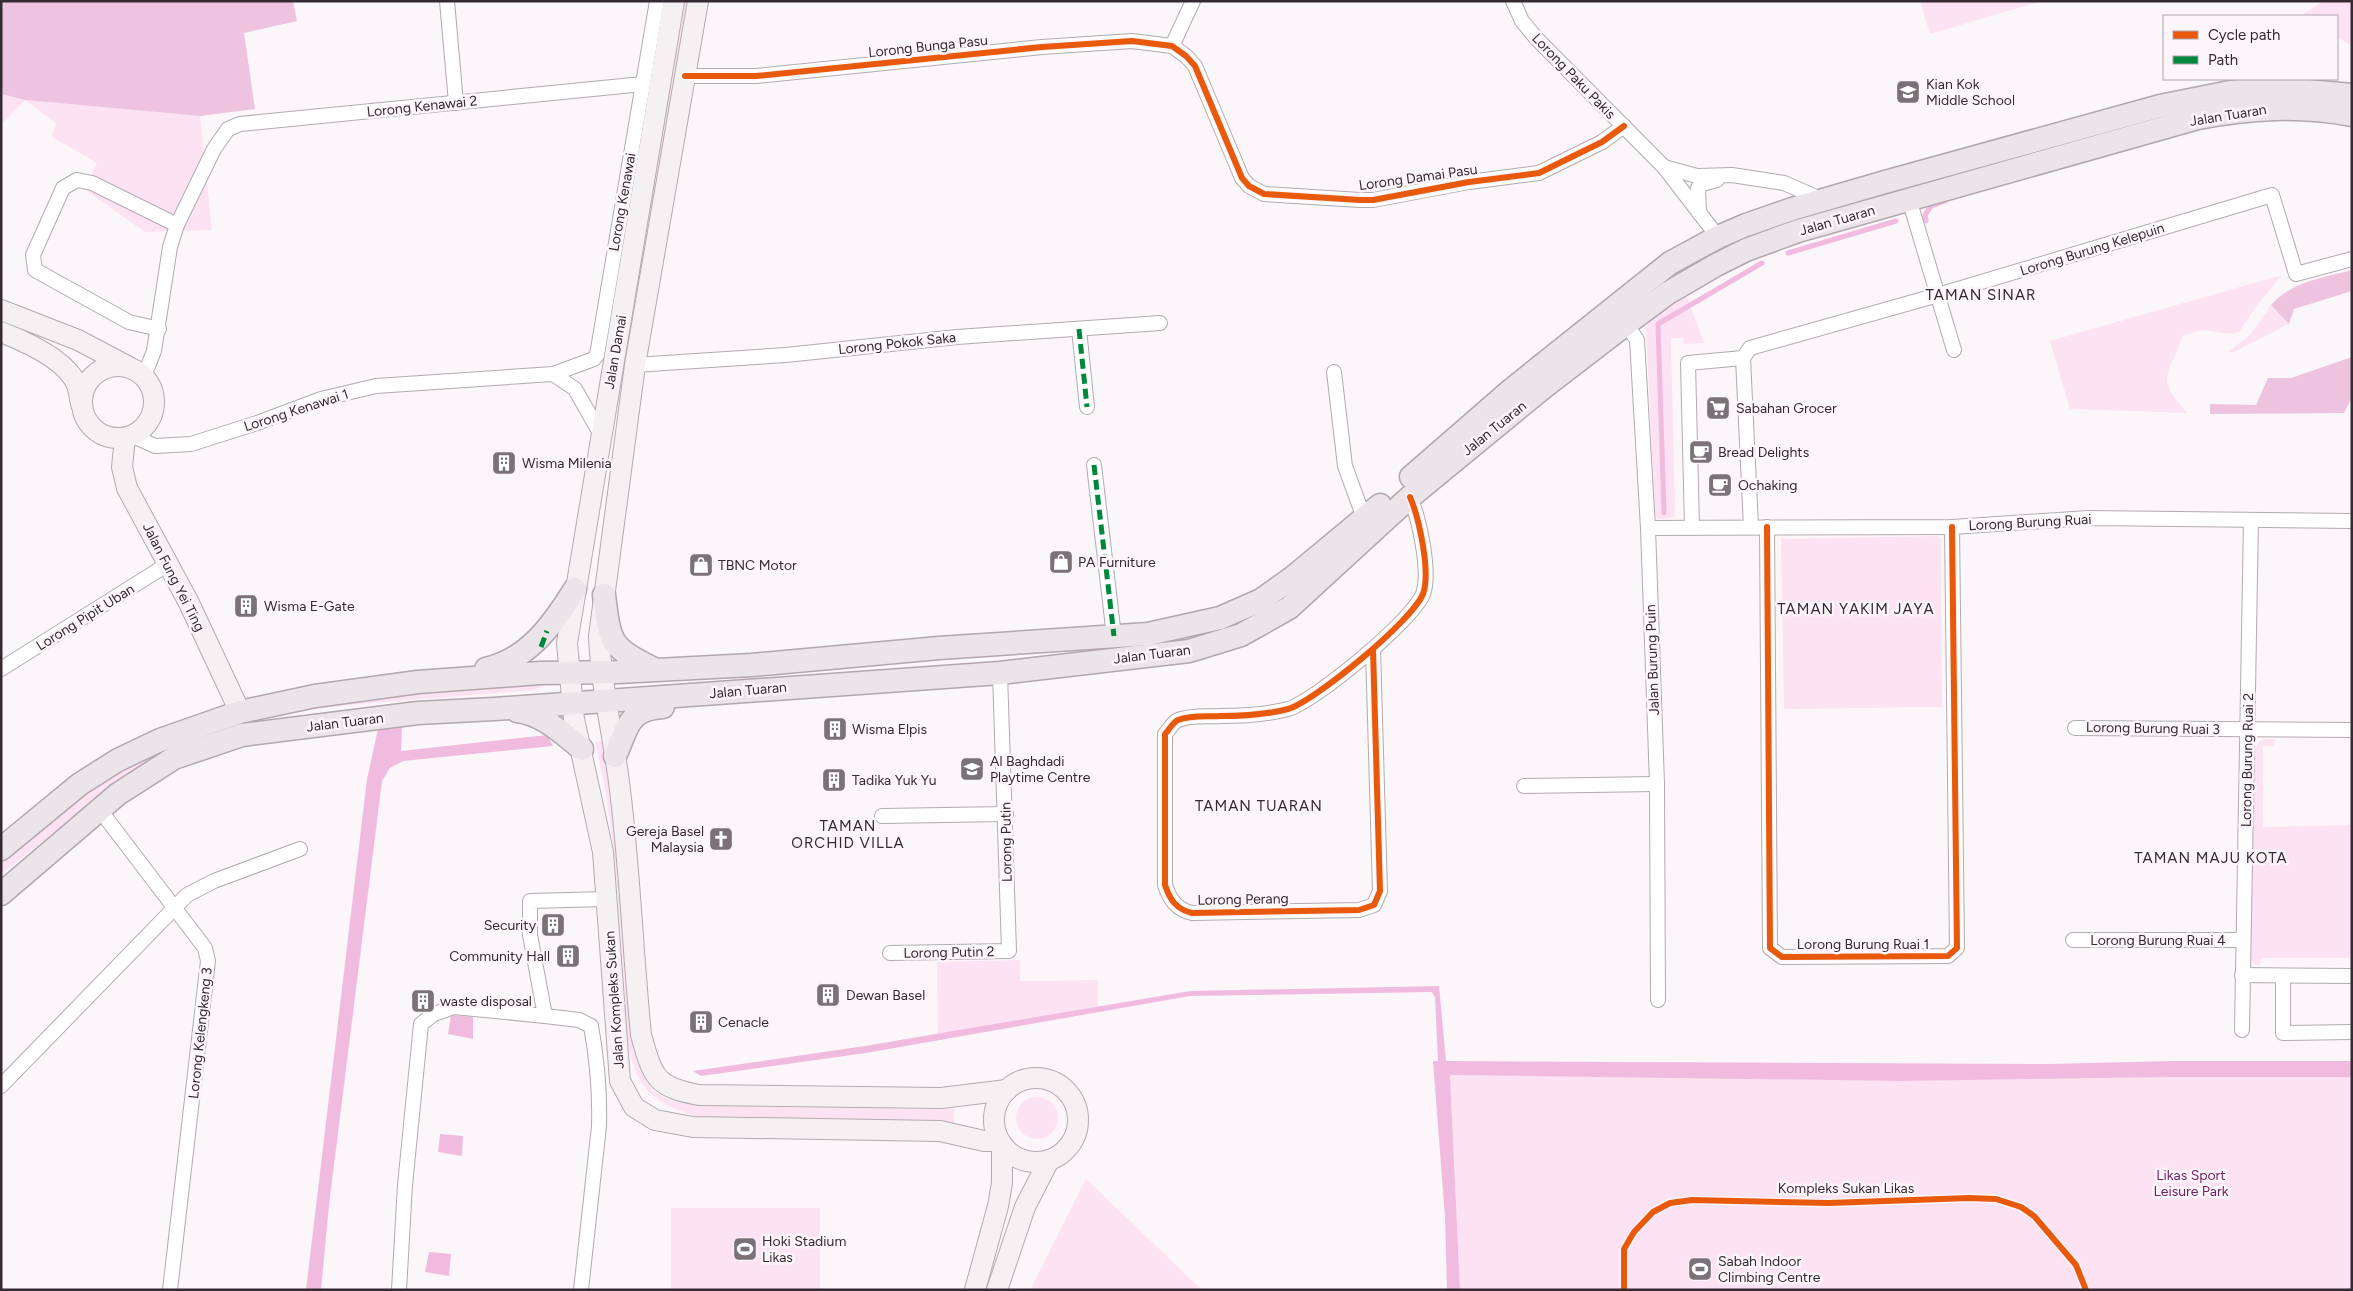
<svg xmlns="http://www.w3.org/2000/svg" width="2353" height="1291" font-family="Figtree,sans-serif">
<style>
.green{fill:#fde2f4}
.forest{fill:#eec3e0}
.water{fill:#f1bbe0}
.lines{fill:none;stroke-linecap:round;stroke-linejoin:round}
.stream{stroke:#f1bbe0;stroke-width:5}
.street-casing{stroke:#b2abaf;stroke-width:16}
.secondary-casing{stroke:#b2abaf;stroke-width:22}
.primary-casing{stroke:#b3a6af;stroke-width:25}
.street{stroke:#fefefe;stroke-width:14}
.secondary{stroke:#f5f1f3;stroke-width:20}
.primary{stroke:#ebe4e9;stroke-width:22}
.quiet{stroke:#00873e;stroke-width:5;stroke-dasharray:10 5;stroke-linecap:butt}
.cycleway-casing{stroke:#fcf5fa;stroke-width:9}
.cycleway{stroke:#e8590c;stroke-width:6}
.labels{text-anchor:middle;stroke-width:5;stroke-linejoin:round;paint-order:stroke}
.street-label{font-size:14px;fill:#362a32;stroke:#fcf5fa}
.poi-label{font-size:14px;fill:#362a32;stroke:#fcf5fa;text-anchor:start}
.park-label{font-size:14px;fill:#762061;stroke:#fcf5fa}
.neighbourhood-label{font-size:15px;letter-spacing:1px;fill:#362a32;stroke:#fcf5fa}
</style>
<rect width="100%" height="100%" fill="#fbf6f9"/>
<g class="green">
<polygon points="684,1 689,1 639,298 634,297"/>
<polygon points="1920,1 2042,1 1930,34"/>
<polygon points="2324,1 2352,1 2352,46 2337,37 2337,16 2300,16"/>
<polygon points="1,94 25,100 200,116 212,230 145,232 84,189 97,163 52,137 56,123 25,100 1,125"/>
<path d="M 2282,275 L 2257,305 L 2239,332 L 2232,334 L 2201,330 L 2183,336 C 2168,375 2155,379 2188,413 L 2070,409 L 2050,341 Z"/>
<polygon points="1687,297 1704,343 1684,344 1683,338 1671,338 1675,515 1672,518 1658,519 1655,515 1646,327 1652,317"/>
<polygon points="2271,305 2289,324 2232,353 2229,351 2250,335"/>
<polygon points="1938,536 1941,540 1942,707 1784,709 1781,539"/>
<polygon points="543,683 545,684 535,690 348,705 292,712 220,729 115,784 1,874 1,861 67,807 109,775 186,734 347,698"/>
<polygon points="2266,739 2275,739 2274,745 2263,746 2263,827 2352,825 2352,958 2261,958 2260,965 2256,965 2250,959 2254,749 2260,741"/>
<path d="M 603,741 L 616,834 L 632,1040 C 643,1090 654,1102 706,1106 L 954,1109 L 954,1125 L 705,1119 C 657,1104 636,1094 628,1041 C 620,941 619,839 595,742 Z"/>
<polygon points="1020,960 1020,981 1098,980 1098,1007 938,1034 937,962"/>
<polygon points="1450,1075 1902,1081 2173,1077 2352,1077 2352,1290 1460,1290"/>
<circle cx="1037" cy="1118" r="21"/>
<polygon points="1086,1179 1202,1290 1030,1290"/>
<rect x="671" y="1208" width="149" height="82"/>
</g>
<g class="forest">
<polygon points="1,1 293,1 297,21 244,33 255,109 200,116 25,100 1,94"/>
<path d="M 2352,270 L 2352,291 L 2294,309 L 2289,324 L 2271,305 C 2292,281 2322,278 2352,270 Z"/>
<polygon points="2352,357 2352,397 2344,413 2210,414 2210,404 2256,405 2268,378 2291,378"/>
</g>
<g class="water">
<polygon points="379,725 402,725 401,751 547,735 553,746 403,761 390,768 382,781 329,1205 321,1290 306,1290 367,779"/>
<polygon points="1439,986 1446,1061 2049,1064 2172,1061 2352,1061 2352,1077 2173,1077 1902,1081 1450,1075 1460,1290 1447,1290 1445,1217 1433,1061 1438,1061 1435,997 1432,992 1190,996 866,1053 701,1076 693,1071 865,1046 1190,991"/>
<polygon points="451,1015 473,1017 473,1039 448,1034"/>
<polygon points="440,1134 463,1136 462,1156 438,1152"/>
<polygon points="429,1252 451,1254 449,1276 425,1272"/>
</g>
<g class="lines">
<g class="stream">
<polyline points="1926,221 1925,215 1931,206 1945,201"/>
<polyline points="1788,253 1896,221"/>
<polyline points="1664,513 1658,324 1762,263"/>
</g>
<defs>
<g id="street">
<polyline points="447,1 456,103"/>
<polyline points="1513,1 1522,21 1536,38 1664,167 1718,237"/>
<polyline points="1172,46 1193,1"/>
<polyline points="685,76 756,76 1042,47 1132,41 1172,46 1186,56 1195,66 1242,178 1249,186 1264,194 1360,200 1373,200 1469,182 1539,173 1602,142 1624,126"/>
<polyline points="1664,167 1697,176 1732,175 1784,183 1823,200"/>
<polyline points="1909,199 1954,350"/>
<polyline points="1699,213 1698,188 1702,184 1717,180"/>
<polyline points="1626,324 1637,340 1648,528 1657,784 1658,1000"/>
<polyline points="159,329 129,322 35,270 33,255 63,188 77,180 92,183 177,225"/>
<polyline points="1079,329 1087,407"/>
<polyline points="635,365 786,355 957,337 1160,323"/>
<polyline points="1334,372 1345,466 1364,518"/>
<polyline points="553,374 575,389 600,433"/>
<polyline points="144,376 154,351 170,247 177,225 214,149 228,129 240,124 643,84"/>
<polyline points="133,436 155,446 191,444 257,423 321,399 376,386 553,374 594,359 597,355 657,1"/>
<polyline points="1094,465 1114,636"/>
<polyline points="1692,527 1688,363 1743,358"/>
<polyline points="1751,527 1743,358 1750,348 1938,295 2272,195 2296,274 2352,259"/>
<polyline points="1767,527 1770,948 1782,957 1948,956 1957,948 1952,527"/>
<polyline points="1648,528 1952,527 2088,518 2352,521"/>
<path d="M 1373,649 L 1380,891 L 1374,905 L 1359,910 L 1192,913 C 1176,909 1170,900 1165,885 L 1165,734 C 1169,730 1173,722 1178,720 C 1191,715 1207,717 1220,716 C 1243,716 1265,715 1288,709 C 1315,701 1412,621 1423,594 C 1431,572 1419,518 1410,497"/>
<polyline points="1,669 168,564"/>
<polyline points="2075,728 2352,730"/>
<polyline points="1524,786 1657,784"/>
<polyline points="100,810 205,948 208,961 170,1290"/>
<polyline points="882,816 1006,814"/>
<polyline points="2073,940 2242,940"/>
<polyline points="890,953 1009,951 1000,673"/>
<polyline points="2242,975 2352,976"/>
<polyline points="2283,976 2283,1033 2352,1032"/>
<polyline points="2242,1030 2251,520"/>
<polyline points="1,1086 187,895 214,881 300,849"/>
<polyline points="399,1290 405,1185 421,1024 434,1014 454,1007 545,1016"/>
<path d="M 581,1290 L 599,1126 C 600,1092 597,1059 591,1026 L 579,1020 L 545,1016 L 530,935 L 530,901 L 607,899"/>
</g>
<g id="secondary">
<polyline points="674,1 567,643 574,719 603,852 620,1081 634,1107 655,1120 693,1127 940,1131 984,1141 999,1141"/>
<path d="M 698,1 L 635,365 L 599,636 C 601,688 614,738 620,790 C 630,871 633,954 641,1035 C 653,1077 655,1087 699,1095 L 941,1098 L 1007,1090"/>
<polyline points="1,310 78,340 129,367"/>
<path d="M 1,332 C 24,341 67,360 77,385 C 79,391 80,398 81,404"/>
<circle cx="118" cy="402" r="36"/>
<polyline points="125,438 122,467 127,488 189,603 240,712"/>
<circle cx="1036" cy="1120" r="42"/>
<polyline points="975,1290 998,1206 1002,1183 1002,1145"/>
<polyline points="997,1290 1025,1207 1049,1160"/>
</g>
<g id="primary">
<polyline points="1411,477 1511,390 1670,263 1718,237 1746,225 1792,209 1885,182 2160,106 2230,92 2275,88 2352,95"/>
<path d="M 604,595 C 610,642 609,647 654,669"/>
<path d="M 486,669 C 529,659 553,624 575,589"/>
<path d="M 517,711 C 543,714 562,733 582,749"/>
<path d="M 615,756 C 628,728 627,709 663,707"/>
<polyline points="1,849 80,784 118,760 160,740 240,712 315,696 418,682 540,673 618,672 752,665 939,648 1148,634 1220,618 1261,600 1292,578 1380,505"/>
<path d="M 1,894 L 118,794 L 174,758 L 242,735 L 418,713 L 494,709 L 1000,673 L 1189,651 L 1241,635 L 1289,608 L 1410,497 L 1544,387 L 1626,324 L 1668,293 L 1716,265 L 1746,250 L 1798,231 L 2198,118 C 2251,108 2298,105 2352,115"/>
</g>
</defs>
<use href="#street" class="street-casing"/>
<use href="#secondary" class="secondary-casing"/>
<use href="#primary" class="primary-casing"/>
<use href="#street" class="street"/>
<use href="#secondary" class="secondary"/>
<use href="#primary" class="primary"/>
<g class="quiet">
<polyline points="1079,329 1087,407"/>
<polyline points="1094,465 1114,636"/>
<polyline points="541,647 547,631"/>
</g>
<defs>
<g id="cycleway">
<polyline points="685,76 756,76 1042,47 1132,41 1172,46 1186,56 1195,66 1242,178 1249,186 1264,194 1360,200 1373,200 1469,182 1539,173 1602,142 1624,126"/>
<polyline points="1767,527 1770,948 1782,957 1948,956 1957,948 1952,527"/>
<path d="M 1373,649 L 1380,891 L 1374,905 L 1359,910 L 1192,913 C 1176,909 1170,900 1165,885 L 1165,734 C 1169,730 1173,722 1178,720 C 1191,715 1207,717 1220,716 C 1243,716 1265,715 1288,709 C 1315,701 1412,621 1423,594 C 1431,572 1419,518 1410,497"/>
<polyline points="1624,1290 1624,1249 1634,1232 1653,1212 1670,1203 1692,1200 1829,1203 1969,1198 1996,1199 2021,1207 2034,1216 2076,1265 2086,1290"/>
</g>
</defs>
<use href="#cycleway" class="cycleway-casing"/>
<use href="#cycleway" class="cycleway"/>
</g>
<defs>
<symbol id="school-square" viewBox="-11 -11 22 22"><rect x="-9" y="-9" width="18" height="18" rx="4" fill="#7b7178" stroke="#fcf5fa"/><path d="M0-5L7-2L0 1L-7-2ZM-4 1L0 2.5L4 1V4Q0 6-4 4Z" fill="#fff"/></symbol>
<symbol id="supermarket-square" viewBox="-11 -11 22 22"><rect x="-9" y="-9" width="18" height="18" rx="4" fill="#7b7178" stroke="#fcf5fa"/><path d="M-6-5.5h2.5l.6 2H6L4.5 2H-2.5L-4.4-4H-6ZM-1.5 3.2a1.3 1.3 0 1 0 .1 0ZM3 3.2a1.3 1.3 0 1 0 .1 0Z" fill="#fff"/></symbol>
<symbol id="cafe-square" viewBox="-11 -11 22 22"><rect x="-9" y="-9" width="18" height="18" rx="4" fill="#7b7178" stroke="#fcf5fa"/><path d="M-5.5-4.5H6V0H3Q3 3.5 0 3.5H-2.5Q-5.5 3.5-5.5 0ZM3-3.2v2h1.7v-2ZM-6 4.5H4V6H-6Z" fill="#fff"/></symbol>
<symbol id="building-square" viewBox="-11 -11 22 22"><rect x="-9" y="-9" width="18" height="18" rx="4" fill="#7b7178" stroke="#fcf5fa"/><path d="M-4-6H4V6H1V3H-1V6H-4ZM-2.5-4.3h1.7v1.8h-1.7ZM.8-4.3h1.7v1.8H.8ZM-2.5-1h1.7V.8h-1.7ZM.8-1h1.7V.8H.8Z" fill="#fff"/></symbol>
<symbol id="shop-square" viewBox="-11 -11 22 22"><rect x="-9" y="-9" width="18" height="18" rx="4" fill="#7b7178" stroke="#fcf5fa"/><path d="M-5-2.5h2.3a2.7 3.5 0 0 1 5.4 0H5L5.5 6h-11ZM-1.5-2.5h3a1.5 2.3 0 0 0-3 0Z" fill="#fff"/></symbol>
<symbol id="church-square" viewBox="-11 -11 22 22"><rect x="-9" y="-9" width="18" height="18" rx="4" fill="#7b7178" stroke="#fcf5fa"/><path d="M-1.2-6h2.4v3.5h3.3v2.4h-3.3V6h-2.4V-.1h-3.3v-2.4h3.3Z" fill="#fff"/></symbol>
<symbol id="stadium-square" viewBox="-11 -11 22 22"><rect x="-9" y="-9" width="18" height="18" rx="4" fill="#7b7178" stroke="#fcf5fa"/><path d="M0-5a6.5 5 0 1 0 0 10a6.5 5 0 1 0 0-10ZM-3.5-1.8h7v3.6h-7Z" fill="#fff"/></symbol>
</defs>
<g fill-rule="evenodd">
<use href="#school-square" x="1894" y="78" width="28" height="28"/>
<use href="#supermarket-square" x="1704" y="394" width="28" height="28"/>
<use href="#cafe-square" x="1687" y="438" width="28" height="28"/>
<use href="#building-square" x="490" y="449" width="28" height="28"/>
<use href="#cafe-square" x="1706" y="471" width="28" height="28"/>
<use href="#shop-square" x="1047" y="548" width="28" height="28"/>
<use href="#shop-square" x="687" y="551" width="28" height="28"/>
<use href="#building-square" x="232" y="592" width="28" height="28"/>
<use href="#building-square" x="821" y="715" width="28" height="28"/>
<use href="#school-square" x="958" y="755" width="28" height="28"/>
<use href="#building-square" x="820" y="766" width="28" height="28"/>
<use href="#church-square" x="707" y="825" width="28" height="28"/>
<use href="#building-square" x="539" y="911" width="28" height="28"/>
<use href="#building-square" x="554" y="942" width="28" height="28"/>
<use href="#building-square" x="814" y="981" width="28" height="28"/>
<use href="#building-square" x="409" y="987" width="28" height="28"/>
<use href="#building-square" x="687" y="1008" width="28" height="28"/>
<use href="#stadium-square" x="731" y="1235" width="28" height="28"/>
<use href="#stadium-square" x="1686" y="1255" width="28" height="28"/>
</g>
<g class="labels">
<g class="street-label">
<text transform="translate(928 46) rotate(-6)" y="5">Lorong Bunga Pasu</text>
<text transform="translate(1574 76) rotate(46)" y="5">Lorong Paku Pakis</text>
<text transform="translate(422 106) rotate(-6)" y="5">Lorong Kenawai 2</text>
<text transform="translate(2228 115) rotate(-9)" y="5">Jalan Tuaran</text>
<text transform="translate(1418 177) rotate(-8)" y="5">Lorong Damai Pasu</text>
<text transform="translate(622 202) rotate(-80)" y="5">Lorong Kenawai</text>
<text transform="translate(1837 220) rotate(-16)" y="5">Jalan Tuaran</text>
<text transform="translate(2092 249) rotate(-17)" y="5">Lorong Burung Kelepuin</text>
<text transform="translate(897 343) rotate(-6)" y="5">Lorong Pokok Saka</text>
<text transform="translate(615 352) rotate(-80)" y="5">Jalan Damai</text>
<text transform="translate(296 410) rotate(-18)" y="5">Lorong Kenawai 1</text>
<text transform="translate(1494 428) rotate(-39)" y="5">Jalan Tuaran</text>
<text transform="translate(2030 522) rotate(-3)" y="5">Lorong Burung Ruai</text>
<text transform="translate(174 577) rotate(63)" y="5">Jalan Fung Yei Ting</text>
<text transform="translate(85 617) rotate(-32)" y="5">Lorong Pipit Uban</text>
<text transform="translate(1152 654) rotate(-7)" y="5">Jalan Tuaran</text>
<text transform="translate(1652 660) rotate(-92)" y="5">Jalan Burung Puin</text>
<text transform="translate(748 690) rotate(-5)" y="5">Jalan Tuaran</text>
<text transform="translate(345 722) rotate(-7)" y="5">Jalan Tuaran</text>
<text transform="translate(2153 728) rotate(1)" y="5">Lorong Burung Ruai 3</text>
<text transform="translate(2247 760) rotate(-89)" y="5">Lorong Burung Ruai 2</text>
<text transform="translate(1006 842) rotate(-91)" y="5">Lorong Putin</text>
<text transform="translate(1243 899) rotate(-1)" y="5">Lorong Perang</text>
<text x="2158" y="945">Lorong Burung Ruai 4</text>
<text x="1863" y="949">Lorong Burung Ruai 1</text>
<text transform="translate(949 952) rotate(-1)" y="5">Lorong Putin 2</text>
<text transform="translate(614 1000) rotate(-94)" y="5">Jalan Kompleks Sukan</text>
<text transform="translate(200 1033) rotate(-84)" y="5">Lorong Kelengkeng 3</text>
<text x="1846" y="1193">Kompleks Sukan Likas</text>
</g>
<g class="poi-label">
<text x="1926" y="89">Kian Kok<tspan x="1926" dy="16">Middle School</tspan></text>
<text x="1736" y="413">Sabahan Grocer</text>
<text x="1718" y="457">Bread Delights</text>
<text x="522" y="468">Wisma Milenia</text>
<text x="1738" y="490">Ochaking</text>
<text x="1078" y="567">PA Furniture</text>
<text x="718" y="570">TBNC Motor</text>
<text x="264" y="611">Wisma E-Gate</text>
<text x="852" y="734">Wisma Elpis</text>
<text x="990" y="766">Al Baghdadi<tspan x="990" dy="16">Playtime Centre</tspan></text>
<text x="852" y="785">Tadika Yuk Yu</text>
<text x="704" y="836" text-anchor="end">Gereja Basel<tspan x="704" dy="16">Malaysia</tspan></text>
<text x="536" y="930" text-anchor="end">Security</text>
<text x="550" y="961" text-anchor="end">Community Hall</text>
<text x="846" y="1000">Dewan Basel</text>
<text x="440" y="1006">waste disposal</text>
<text x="718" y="1027">Cenacle</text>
<text x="762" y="1246">Hoki Stadium<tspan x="762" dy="16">Likas</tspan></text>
<text x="1718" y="1266">Sabah Indoor<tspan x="1718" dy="16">Climbing Centre</tspan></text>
</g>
<g class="park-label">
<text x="2191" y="1180">Likas Sport<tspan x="2191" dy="16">Leisure Park</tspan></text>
</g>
<g class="neighbourhood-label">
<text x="1981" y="300">TAMAN SINAR</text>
<text x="1856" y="614">TAMAN YAKIM JAYA</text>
<text x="1259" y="811">TAMAN TUARAN</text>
<text x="848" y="831">TAMAN<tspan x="848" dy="17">ORCHID VILLA</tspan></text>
<text x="2211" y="863">TAMAN MAJU KOTA</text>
</g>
</g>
<rect width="2353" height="1291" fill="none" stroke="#362a32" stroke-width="5"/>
<rect x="2163" y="15" width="175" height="65" fill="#fcf5fa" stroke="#ada4aa"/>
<rect x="2173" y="31" width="25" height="8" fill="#e8590c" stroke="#ada4aa"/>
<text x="2208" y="40" font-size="15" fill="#362a32">Cycle path</text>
<rect x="2173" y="56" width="25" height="8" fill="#00873e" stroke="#ada4aa"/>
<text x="2208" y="65" font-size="15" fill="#362a32">Path</text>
</svg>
